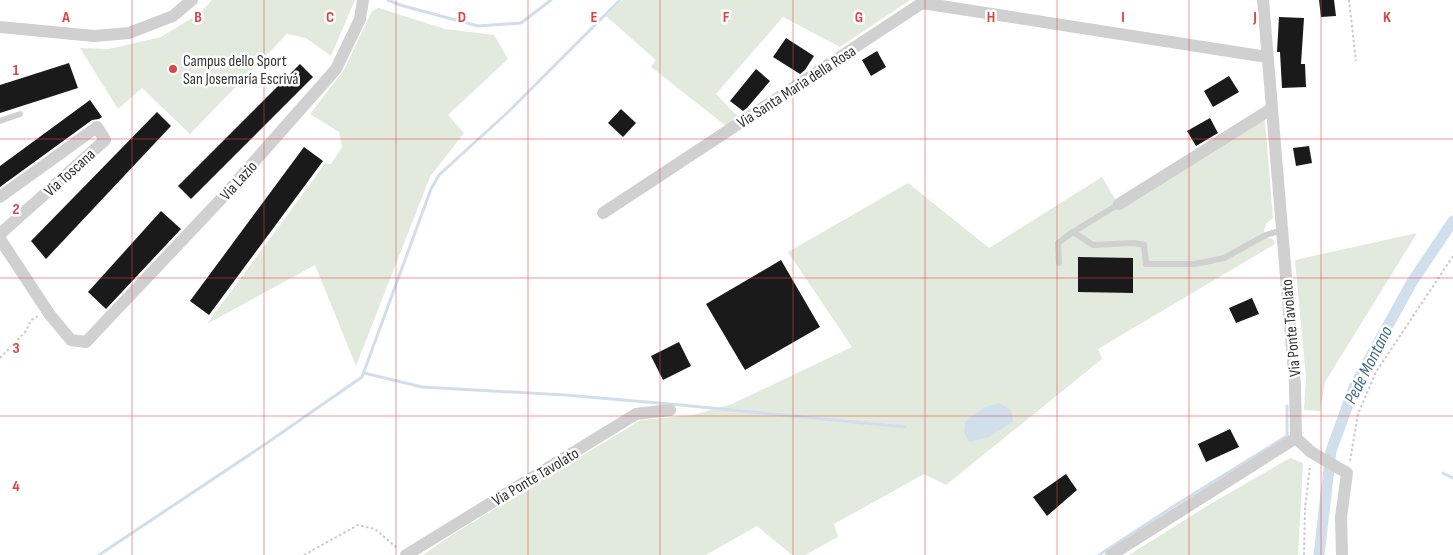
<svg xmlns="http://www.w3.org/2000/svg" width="1453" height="555" font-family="'Sofia Sans Condensed',sans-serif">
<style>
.green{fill:#e2e9dd}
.water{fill:#d1dfec}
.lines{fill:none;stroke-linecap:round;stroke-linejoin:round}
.stream{stroke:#d1dfec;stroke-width:3}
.canal{stroke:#d1dfec;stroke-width:11}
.building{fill:#1a1a1a}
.path{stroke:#cacaca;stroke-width:2;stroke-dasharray:2.5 2.5;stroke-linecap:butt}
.lane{stroke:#d0d0d0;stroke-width:6}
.street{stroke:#d0d0d0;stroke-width:12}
.grid{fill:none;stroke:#da4545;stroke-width:1;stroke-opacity:0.55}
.poi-dot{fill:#da4545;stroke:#fff;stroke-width:2}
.labels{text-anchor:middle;stroke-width:5;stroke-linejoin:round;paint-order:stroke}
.poi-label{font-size:16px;fill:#333;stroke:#fff;text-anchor:start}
.street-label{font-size:16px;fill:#333;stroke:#fff}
.water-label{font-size:18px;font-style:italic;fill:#456d91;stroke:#fff}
.grid-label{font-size:16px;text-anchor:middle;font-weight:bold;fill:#da4545;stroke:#fff;stroke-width:5;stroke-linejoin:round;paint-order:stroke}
</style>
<rect width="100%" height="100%" fill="#fff"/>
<g class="green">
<polygon points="212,0 355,0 331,56 306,38 287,34 190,134 142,88 118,109 80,48 109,49 161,37 200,13"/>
<polygon points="623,0 910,0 840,47 783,17 716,94 739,118 726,126 651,67 656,60 606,16"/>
<polygon points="379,8 445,29 494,35 508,59 448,115 464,133 430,177 356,366 315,265 207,324 325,164 331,164 342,147 339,132 310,114 344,70 372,11"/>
<polygon points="1264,120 1265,122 1273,218 1266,224 1264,231 1268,238 1273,239 1275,244 1098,349 1102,359 946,485 924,474 834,524 838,537 805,555 792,555 757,526 706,555 423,555 455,533 641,420 693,415 732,404 852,347 788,252 908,183 989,248 1102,177 1120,207"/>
<polygon points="1417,233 1325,382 1320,411 1304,410 1306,378 1295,260"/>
<polygon points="1290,458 1303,463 1298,555 1129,555 1212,503"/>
</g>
<polygon class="water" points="999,403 1011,410 1013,421 989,437 969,442 964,432 965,422 983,408"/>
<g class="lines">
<g class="stream">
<polyline points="388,0 400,5 478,26 521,23 551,0"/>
<polyline points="364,373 422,387 565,395 681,405 905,427"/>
<polyline points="1443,473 1453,478"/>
<polyline points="99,555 264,445 362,377 431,189 439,175 508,112 620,0"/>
<polyline points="1099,555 1174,506 1287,436 1287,406"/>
</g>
<polyline class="canal" points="1319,555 1331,451 1355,385 1412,282 1453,221"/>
</g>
<g class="building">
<polygon points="1319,0 1334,0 1336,16 1321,17"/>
<polygon points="1279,17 1304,18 1301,64 1305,64 1306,87 1282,88 1280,52 1277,52"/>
<polygon points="786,38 814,56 805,70 800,74 773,57"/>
<polygon points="877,51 886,67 871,76 862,60"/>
<polygon points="69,63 78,88 0,113 0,85"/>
<polygon points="300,64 313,77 191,199 178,186"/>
<polygon points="756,69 770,81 747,108 743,111 730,101"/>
<polygon points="1229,76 1239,92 1213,107 1204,91"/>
<polygon points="90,100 102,117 99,119 92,120 0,187 0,166"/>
<polygon points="621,109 636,123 623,137 608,123"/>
<polygon points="157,112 171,126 46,259 31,241"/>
<polygon points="1210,118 1218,133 1196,146 1187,131"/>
<polygon points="1309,146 1312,163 1296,166 1293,148"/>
<polygon points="304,147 323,161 209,315 190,301"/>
<polygon points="161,211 181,229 106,309 88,292"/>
<polygon points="1078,257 1133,258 1133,293 1078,292"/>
<polygon points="781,260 820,327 745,370 706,304"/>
<polygon points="1252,298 1259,314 1236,323 1229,308"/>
<polygon points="679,342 691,366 663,380 651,356"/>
<polygon points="1230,429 1239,447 1206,462 1198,444"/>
<polygon points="1066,474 1077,490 1047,516 1033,497"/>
</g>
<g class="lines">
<g class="path">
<polyline points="1349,0 1356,61"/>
<polyline points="0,358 26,331 31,320 38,316"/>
<polyline points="1350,461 1358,414 1376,372 1453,256"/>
<polyline points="304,555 358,525 375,529 397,548"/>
<polyline points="1304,555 1305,509 1310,465"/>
</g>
<g class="lane">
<polyline points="0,121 20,114"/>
<polyline points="1073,232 1119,204"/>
<polyline points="1059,263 1058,243 1073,232 1093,245 1134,243 1144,245 1146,264 1195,264 1224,258 1266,235 1282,230"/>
</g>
<g class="street">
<polyline points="0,27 94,36 129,33 173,16 192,0"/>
<polyline points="0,197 97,127 105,140 0,234"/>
<polyline points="1119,204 1271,109"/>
<polyline points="603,213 922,3 1267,57"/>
<polyline points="0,239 50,315 71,340 86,342 223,197 336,69 360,19 363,0"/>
<polyline points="1296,438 1311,452 1347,473 1341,517 1342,555"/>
<polyline points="406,555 636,414 670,410"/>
<polyline points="1111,555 1296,438 1295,385 1263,0"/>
</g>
</g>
<path class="grid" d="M 132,0 L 132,555M 264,0 L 264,555M 396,0 L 396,555M 528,0 L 528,555M 660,0 L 660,555M 793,0 L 793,555M 925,0 L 925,555M 1057,0 L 1057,555M 1189,0 L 1189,555M 1321,0 L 1321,555M 0,139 L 1453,139M 0,278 L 1453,278M 0,416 L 1453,416"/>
<circle class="poi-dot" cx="173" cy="69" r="5"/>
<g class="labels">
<g class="poi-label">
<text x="183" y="66">Campus dello Sport<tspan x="183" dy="18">San Josemaría Escrivá</tspan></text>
</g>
<g class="street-label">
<text transform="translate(796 86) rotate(-33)" y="6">Via Santa Maria della Rosa</text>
<text transform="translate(69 172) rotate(-42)" y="6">Via Toscana</text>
<text transform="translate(238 180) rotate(-48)" y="6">Via Lazio</text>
<text transform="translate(1290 328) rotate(-95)" y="6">Via Ponte Tavolato</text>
<text transform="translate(535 476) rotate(-31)" y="6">Via Ponte Tavolato</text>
</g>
<g class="water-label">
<text transform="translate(1368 365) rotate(-63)" y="6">Pede Montano</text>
</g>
</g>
<g class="grid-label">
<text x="66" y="22">A</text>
<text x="198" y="22">B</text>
<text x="330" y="22">C</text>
<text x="462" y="22">D</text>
<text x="594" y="22">E</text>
<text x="726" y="22">F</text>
<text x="859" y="22">G</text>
<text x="991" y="22">H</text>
<text x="1123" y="22">I</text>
<text x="1255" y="22">J</text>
<text x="1387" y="22">K</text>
<text x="16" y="75">1</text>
<text x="16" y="214">2</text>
<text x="16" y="353">3</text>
<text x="16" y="491">4</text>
</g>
</svg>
